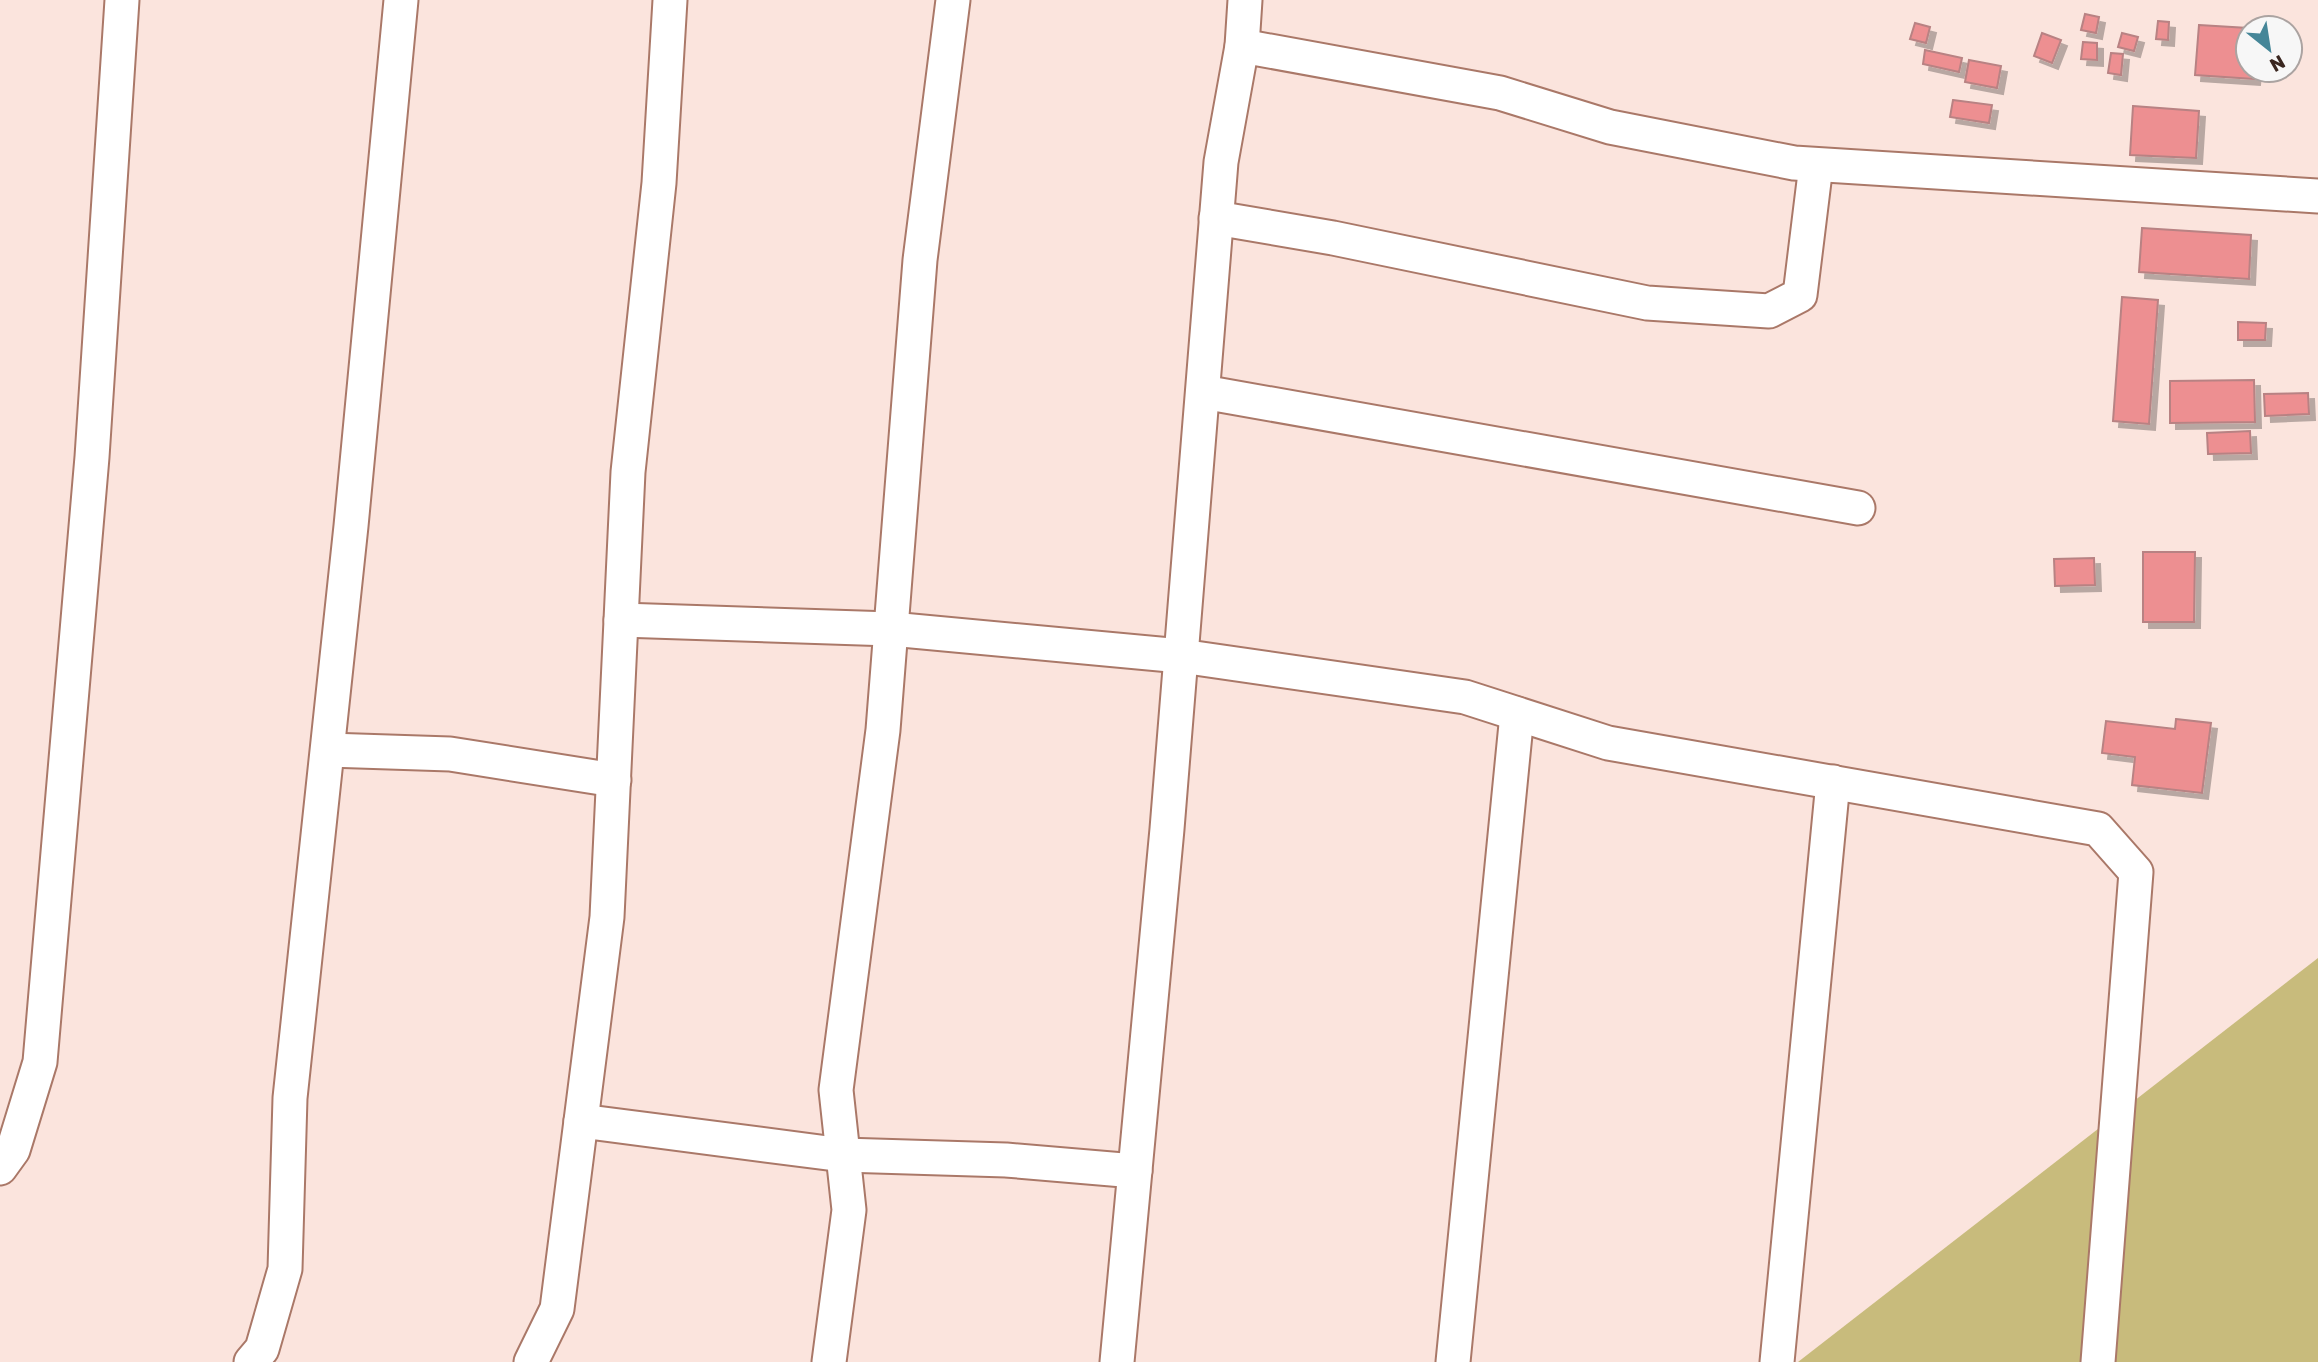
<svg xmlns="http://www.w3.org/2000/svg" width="2318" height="1362" font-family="Rubik,sans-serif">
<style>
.green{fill:#c8bb7c}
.building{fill:#ed8f91;stroke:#b88283;stroke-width:2;filter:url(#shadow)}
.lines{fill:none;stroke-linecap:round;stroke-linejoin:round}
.minor-casing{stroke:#aa7868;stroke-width:37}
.minor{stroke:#fff;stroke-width:33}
</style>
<defs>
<filter id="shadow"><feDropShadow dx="6" dy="6" stdDeviation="0" flood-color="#0004"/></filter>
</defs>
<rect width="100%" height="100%" fill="#fbe4dd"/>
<polygon class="green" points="2318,958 2318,1362 1798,1362"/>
<g class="building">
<polygon points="2085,14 2099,17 2096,33 2081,30"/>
<polygon points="2158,21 2169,22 2168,40 2156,39"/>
<polygon points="1915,23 1930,27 1926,43 1910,39"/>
<polygon points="2199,25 2248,28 2248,70 2255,70 2254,79 2195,75"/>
<polygon points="2042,33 2061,40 2052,63 2034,56"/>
<polygon points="2122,33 2138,37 2134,51 2118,47"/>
<polygon points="2083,42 2097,43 2097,60 2081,59"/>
<polygon points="1925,50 1962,58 1959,72 1923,64"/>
<polygon points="2111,53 2123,54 2121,75 2108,73"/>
<polygon points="1969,60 2001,66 1997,88 1965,82"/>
<polygon points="1953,100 1992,105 1989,123 1950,117"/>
<polygon points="2133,106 2199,111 2196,158 2130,155"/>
<polygon points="2142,228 2251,235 2249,279 2139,272"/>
<polygon points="2122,297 2158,300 2149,424 2113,421"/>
<polygon points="2238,322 2266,323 2265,340 2238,340"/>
<polygon points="2254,380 2255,422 2170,423 2170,381"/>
<polygon points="2308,393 2309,414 2265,416 2264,394"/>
<polygon points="2250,431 2251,453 2208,454 2207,433"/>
<polygon points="2143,552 2195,552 2194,622 2143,622"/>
<polygon points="2094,558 2095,585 2055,586 2054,559"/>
<polygon points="2176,719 2211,723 2202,793 2132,785 2135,757 2102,753 2106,721 2175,729"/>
</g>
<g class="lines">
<defs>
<g id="minor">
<polyline points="1242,46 1500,93 1610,127 1794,163 2318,196"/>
<polyline points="1216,218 1333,238 1647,303 1769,311 1800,295 1816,165"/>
<polyline points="1203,392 1858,508"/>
<polyline points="621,620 891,629 1181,656 1465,697 1608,743 2098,829 2136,872 2098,1362"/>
<polyline points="328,750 450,754 614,780"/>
<polyline points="581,1121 843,1155 1006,1160 1135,1171"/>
<polyline points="0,1168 13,1150 40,1062 92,457 122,0"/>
<polyline points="251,1362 262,1349 285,1269 290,1098 351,526 401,0"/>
<polyline points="531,1362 557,1309 607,917 628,472 659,183 670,0"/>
<polyline points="829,1362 849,1210 836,1090 883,730 920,260 953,0"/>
<polyline points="1117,1362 1167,829 1221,162 1242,46 1245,0"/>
<polyline points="1453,1362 1517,714"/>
<polyline points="1777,1362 1833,782"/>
</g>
</defs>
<use href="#minor" class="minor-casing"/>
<use href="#minor" class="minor"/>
</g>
<g transform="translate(2269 49) rotate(150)"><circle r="33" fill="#f7f7f7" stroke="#aba3a1" stroke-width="2"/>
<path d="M0-5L12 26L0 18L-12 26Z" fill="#458698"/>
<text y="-10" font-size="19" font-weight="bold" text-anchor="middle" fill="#3a261f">N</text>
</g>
</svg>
